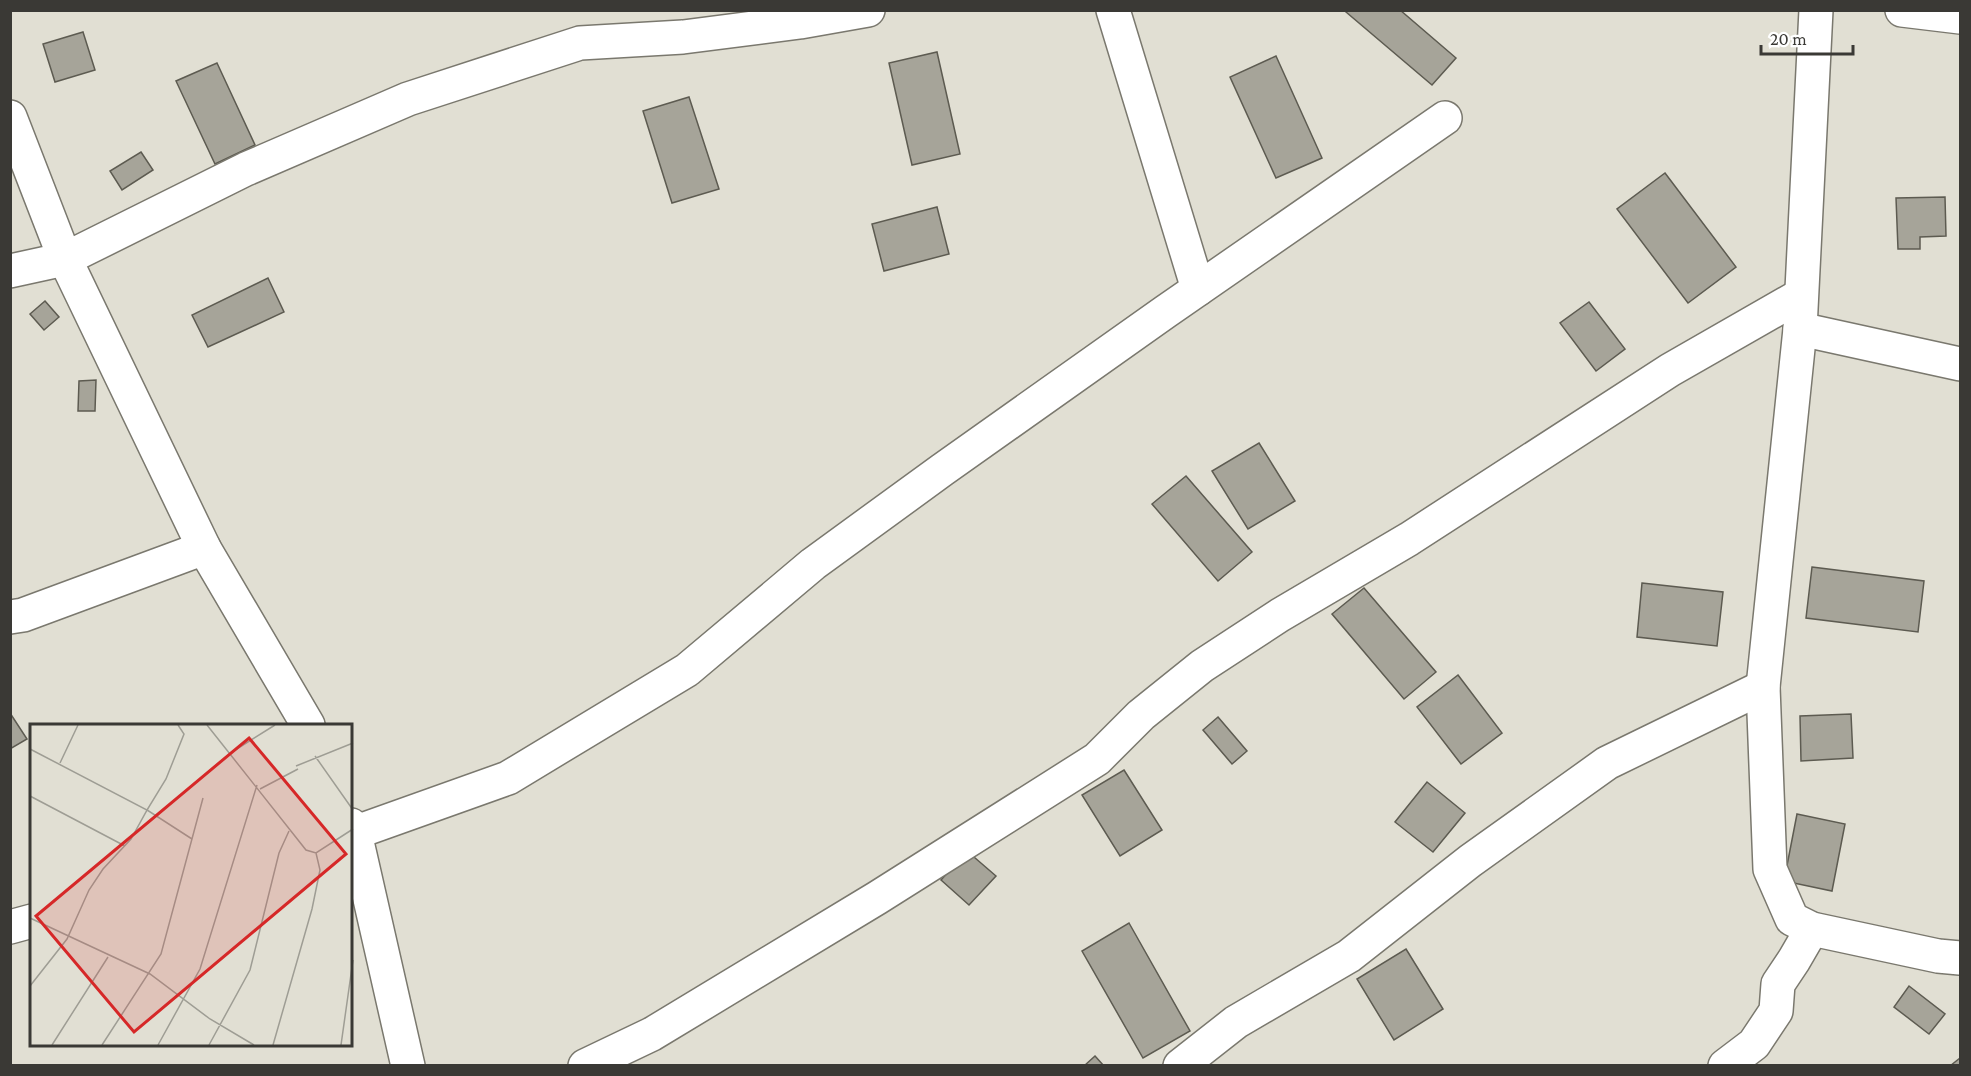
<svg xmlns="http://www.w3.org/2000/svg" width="1971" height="1076" font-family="'Crimson Pro',serif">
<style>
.building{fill:#a6a499;stroke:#5d5b51;stroke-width:1.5}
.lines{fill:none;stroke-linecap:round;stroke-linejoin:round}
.minor-casing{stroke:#7a786e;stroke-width:36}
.minor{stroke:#fff;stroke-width:33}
.inset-road{fill:none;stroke:#9e9d94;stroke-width:1.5}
.view{fill:#d62828;fill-opacity:0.15;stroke:#d62828;stroke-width:3}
.inset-edge{fill:none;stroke:#3a3935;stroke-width:3}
</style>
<rect width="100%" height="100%" fill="#e1dfd3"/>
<g class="building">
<polygon points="1348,10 1400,10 1456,58 1432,85 1346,12"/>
<polygon points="83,32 95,70 55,82 43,44"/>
<polygon points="937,52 960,154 912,165 889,63"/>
<polygon points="1276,56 1322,158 1276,178 1230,77"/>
<polygon points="217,63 255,145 215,164 176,81"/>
<polygon points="689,97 719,189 672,203 643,111"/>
<polygon points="141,152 153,170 122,190 110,171"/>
<polygon points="1665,173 1736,267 1688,303 1617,209"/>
<polygon points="1945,197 1946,236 1920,237 1920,249 1898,249 1896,198"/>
<polygon points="937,207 949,254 884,271 872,224"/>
<polygon points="268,278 284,312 208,347 192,315"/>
<polygon points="45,301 59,317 44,330 30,314"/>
<polygon points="1589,302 1625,349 1596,371 1560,323"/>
<polygon points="96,380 95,411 78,411 79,381"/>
<polygon points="1259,443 1295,501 1248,529 1212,471"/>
<polygon points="1186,476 1252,552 1218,581 1152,504"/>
<polygon points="1812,567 1924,581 1918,632 1806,618"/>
<polygon points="1642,583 1723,592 1717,646 1637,637"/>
<polygon points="1364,588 1436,672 1404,699 1332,614"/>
<polygon points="1458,675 1502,733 1461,764 1417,707"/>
<polygon points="10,713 27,739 10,749"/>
<polygon points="1851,714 1853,758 1801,761 1800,716"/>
<polygon points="1218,717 1247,751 1232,764 1203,730"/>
<polygon points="1124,770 1162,830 1120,856 1082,795"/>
<polygon points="1427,782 1465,813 1433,852 1395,822"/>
<polygon points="1797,814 1845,824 1832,891 1784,881"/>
<polygon points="967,851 996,876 969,905 941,880"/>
<polygon points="1129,923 1190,1031 1143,1058 1082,951"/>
<polygon points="1406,949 1443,1009 1394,1040 1357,979"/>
<polygon points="1909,986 1945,1014 1929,1034 1894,1007"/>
<polygon points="1095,1056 1104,1066 1084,1066"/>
<polygon points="1960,1058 1960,1066 1950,1066"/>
</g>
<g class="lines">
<defs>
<g id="minor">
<polyline points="1113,10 1198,289"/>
<polyline points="1816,10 1800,329 1763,687 1770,869 1792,919 1812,929 1938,956 1960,958"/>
<polyline points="1902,10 1960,17"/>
<polyline points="10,117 65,259 204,548 308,725"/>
<polyline points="10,271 65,259 246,169 408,99 580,43 683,37 800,22 868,10"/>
<polyline points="1800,329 1960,364"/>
<polyline points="10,617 23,615 204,548"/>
<polyline points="351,825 355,833 408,1066"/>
<polyline points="351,834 508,778 687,670 813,564 942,470 1165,312 1445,118"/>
<polyline points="10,927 32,921"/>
<polyline points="585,1066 652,1034 877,898 1097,759 1141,715 1202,666 1280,615 1409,539 1670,370 1801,295"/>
<polyline points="1180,1066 1236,1022 1349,956 1470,861 1607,763 1763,687"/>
<polyline points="1725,1066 1754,1044 1776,1011 1778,984 1794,960 1812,929"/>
</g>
</defs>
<use href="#minor" class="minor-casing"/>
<use href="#minor" class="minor"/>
</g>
<g transform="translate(30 724)">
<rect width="322" height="322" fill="#e1dfd3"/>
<path class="inset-road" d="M 148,1 L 154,10 L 136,55 L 117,86 L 162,115M 177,1 L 276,126 L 286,129 L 323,105M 0,25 L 117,86 L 101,115 L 73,145 L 59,166 L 37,215 L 0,262M 202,28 L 245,1M 285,32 L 323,86M 30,39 L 48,1M 266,42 L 323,19M 230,65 L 268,45M 0,72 L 95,122M 0,194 L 120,250 L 180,295 L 224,321M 22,321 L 78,233M 72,321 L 131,230 L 173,74M 128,321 L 170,245 L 227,61M 179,321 L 220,246 L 249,129 L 259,107M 243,321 L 282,185 L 290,146 L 286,129M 311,321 L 323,236"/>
<path class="view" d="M 219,14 L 316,130 L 104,308 L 6,192 Z"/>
<rect width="322" height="322" class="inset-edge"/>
</g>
<rect width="1971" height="1076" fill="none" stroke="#3a3935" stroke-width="24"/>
<path d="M1761 45v9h92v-9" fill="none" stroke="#3a3935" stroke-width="3"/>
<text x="1770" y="45" font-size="18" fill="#3a3935" stroke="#ffffff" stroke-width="4.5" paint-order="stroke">20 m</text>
</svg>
